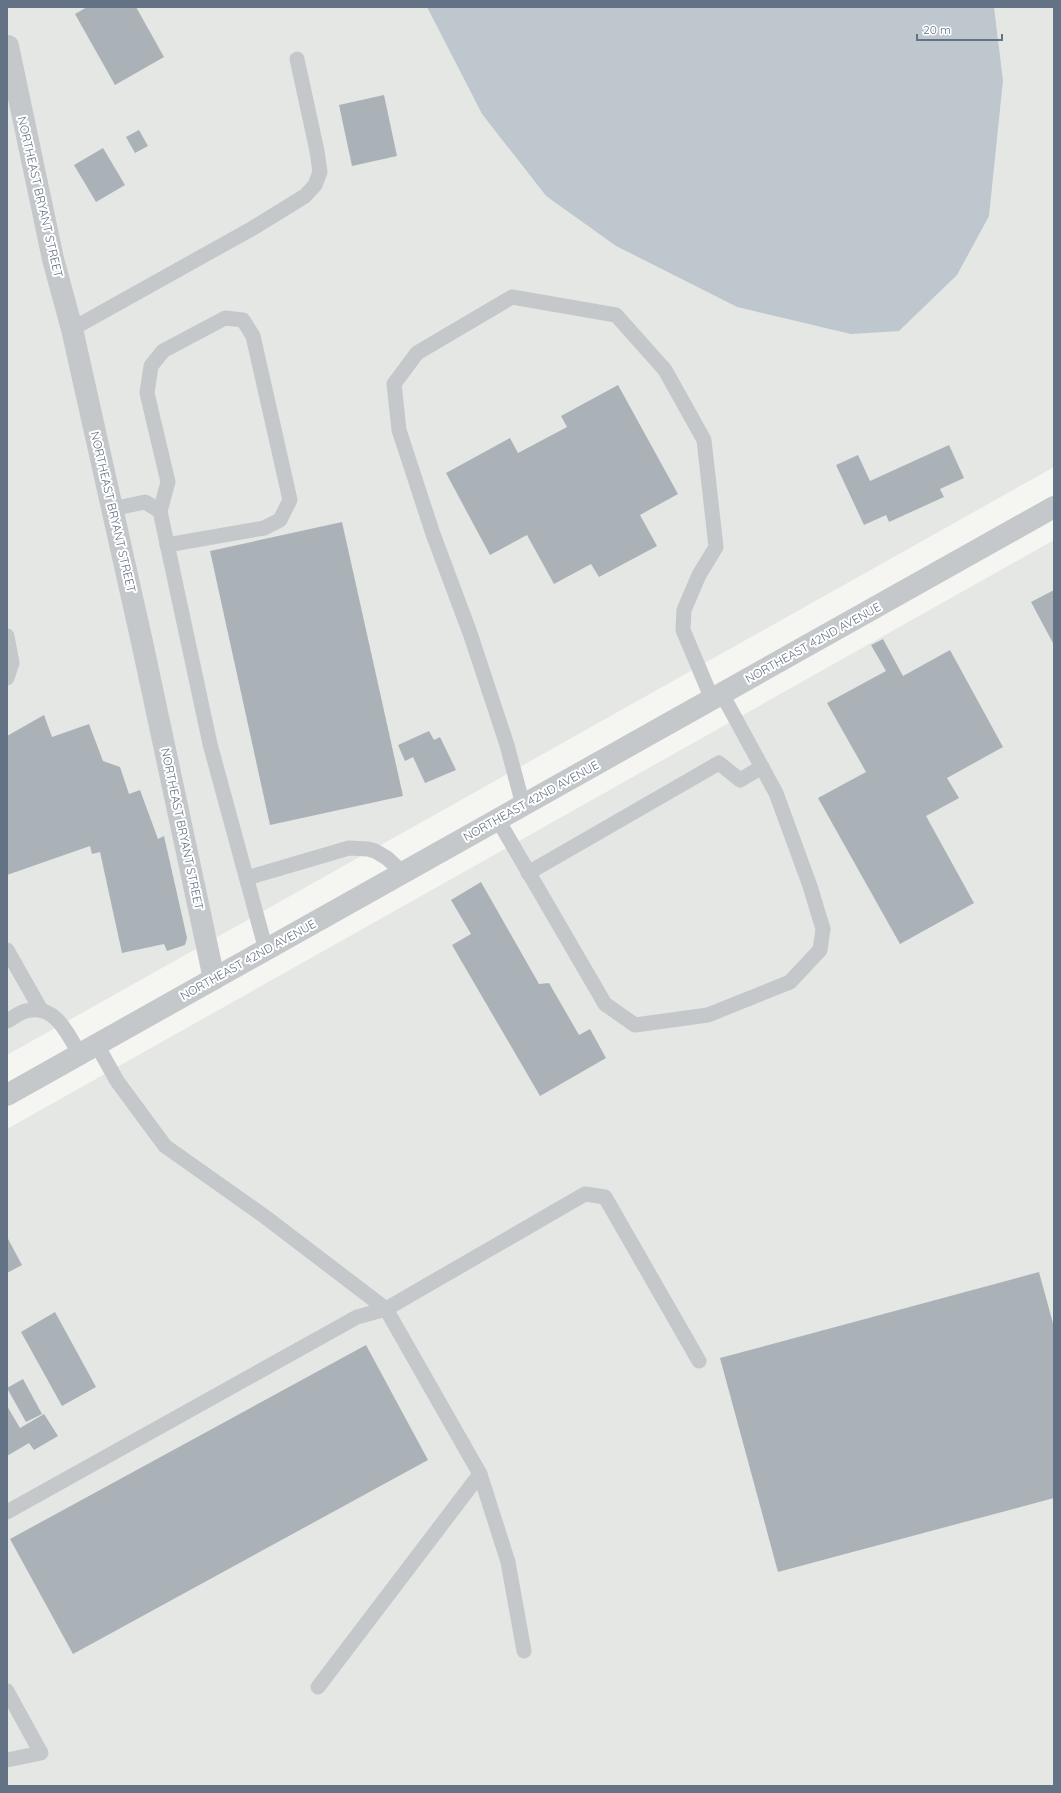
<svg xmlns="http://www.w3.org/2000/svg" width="1061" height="1793" font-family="Quicksand,sans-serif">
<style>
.built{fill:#e5e7e5}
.water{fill:#bdc7cd}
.building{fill:#aab2b8}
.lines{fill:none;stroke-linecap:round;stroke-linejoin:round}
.lane{stroke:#c5c8cb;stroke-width:15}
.street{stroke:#c5c8cb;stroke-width:22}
.labels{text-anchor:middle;stroke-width:4;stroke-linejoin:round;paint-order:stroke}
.street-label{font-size:12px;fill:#637284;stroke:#fff}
</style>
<rect width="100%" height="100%" fill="#f5f5f1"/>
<g class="built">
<polygon points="7,7 427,7 482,114 546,196 616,246 737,307 818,326 1003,80 994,7 1054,7 1054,467 7,1055"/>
<polygon points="1054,540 1054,1786 7,1786 7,1129"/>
</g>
<polygon class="water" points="427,7 994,7 1003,80 989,216 957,275 899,331 851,334 737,307 616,246 546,196 482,114"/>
<g class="building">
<polygon points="87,7 136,7 164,57 115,85 75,14"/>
<polygon points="384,95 397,156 352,166 339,105"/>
<polygon points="139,130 148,146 135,153 126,137"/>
<polygon points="103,148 125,185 96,202 74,165"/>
<polygon points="618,385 678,494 640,515 657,546 599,577 591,564 554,584 527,535 490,555 446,473 510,438 518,453 567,427 561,416"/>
<polygon points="949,445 964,478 940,489 944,497 889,522 886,515 864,525 836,465 858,455 870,481"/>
<polygon points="342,522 403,796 270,825 210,551"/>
<polygon points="1054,590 1054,645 1031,602"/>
<polygon points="883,639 903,676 950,650 1003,747 947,778 959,798 926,816 974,903 900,944 818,798 866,772 827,703 886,671 871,645"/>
<polygon points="44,715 52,737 89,724 103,761 120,767 129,794 140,790 158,839 164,836 187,938 185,945 167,951 164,944 122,953 100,852 92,854 90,846 7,875 7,736"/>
<polygon points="429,731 434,740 440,737 456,770 425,783 413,757 405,761 398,745"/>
<polygon points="481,882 539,984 549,983 579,1035 590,1029 606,1058 540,1096 452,945 471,934 451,900"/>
<polygon points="7,1237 22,1265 7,1273"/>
<polygon points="1039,1272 1054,1327 1054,1498 778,1572 720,1358"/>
<polygon points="55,1312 96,1387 62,1406 21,1332"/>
<polygon points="366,1345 428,1460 73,1654 10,1539"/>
<polygon points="23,1379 42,1414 26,1422 7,1388"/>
<polygon points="7,1406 20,1428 44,1414 58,1436 34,1450 29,1443 7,1456"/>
</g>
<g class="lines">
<g class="lane">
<polyline points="72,329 253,228 305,196 315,185 320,172 317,151 297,59"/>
<polyline points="112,509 145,502 160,511 210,744 266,950"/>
<polyline points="160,511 168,482 147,393 151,366 163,351 225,318 243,320 253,336 290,500 280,520 264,528 167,545"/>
<polyline points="7,636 12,663 7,678"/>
<polyline points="523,805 507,745 470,633 433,534 399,430 394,384 417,353 512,297 616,315 665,370 704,440 716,547 699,575 684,610 683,630 712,699"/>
<polyline points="498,820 605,1004 635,1025 708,1015 790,982 820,950 823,929 810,886 776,793 722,694"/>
<polyline points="528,873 719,763 740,780 762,767"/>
<polyline points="247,878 349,848 368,849 375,851 387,858 403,873"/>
<polyline points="7,950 41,1010"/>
<path d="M 7,1021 C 13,1018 20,1012 26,1011 C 55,1003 68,1034 80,1055"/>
<polyline points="97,1045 117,1081 165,1146 264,1216 386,1309 480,1474 508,1562 524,1651"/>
<polyline points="7,1512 357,1317 386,1309 585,1194 605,1197 699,1361"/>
<polyline points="318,1687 480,1474"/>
<polyline points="7,1691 41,1753 7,1760"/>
</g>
<g class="street">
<polyline points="8,46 53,259 72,329 142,642 214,979"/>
<polyline points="7,1095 1054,507"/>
</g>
</g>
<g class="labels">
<g class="street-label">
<text transform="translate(40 197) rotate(77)" y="4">NORTHEAST BRYANT STREET</text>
<text transform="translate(113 512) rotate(77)" y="4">NORTHEAST BRYANT STREET</text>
<text transform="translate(813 643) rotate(-29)" y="4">NORTHEAST 42ND AVENUE</text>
<text transform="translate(531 801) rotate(-29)" y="4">NORTHEAST 42ND AVENUE</text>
<text transform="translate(182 829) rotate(78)" y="4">NORTHEAST BRYANT STREET</text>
<text transform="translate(248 960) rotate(-29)" y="4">NORTHEAST 42ND AVENUE</text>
</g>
</g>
<rect width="1061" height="1793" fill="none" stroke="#637284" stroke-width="16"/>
<path d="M917 34v6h85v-6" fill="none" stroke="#637284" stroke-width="2"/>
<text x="923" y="34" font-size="12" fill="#637284" stroke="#ffffff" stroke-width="3" paint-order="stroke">20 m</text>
</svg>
